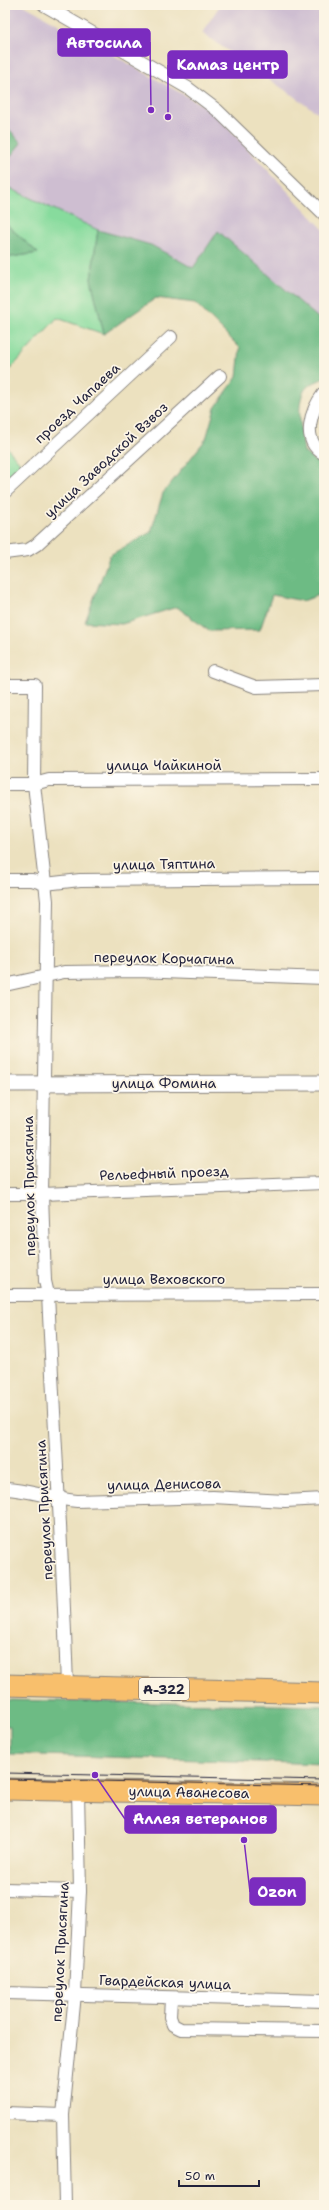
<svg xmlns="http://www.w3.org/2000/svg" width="329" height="2210" font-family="'Shantell Sans',sans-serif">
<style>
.industrial{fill:#cebed1}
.green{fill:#87db9d;stroke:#547e6c}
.forest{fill:#6dbb84;stroke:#486e60}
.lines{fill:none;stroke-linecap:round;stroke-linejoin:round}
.minor-casing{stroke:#87827d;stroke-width:14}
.tertiary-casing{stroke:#87827d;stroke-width:17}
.trunk-casing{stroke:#87827d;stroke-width:23}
.minor{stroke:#fff;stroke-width:12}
.tertiary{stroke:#fff;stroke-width:15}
.trunk{stroke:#f8bf6c;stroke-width:21}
.tram{stroke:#22223b;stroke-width:1}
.labels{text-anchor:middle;stroke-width:3.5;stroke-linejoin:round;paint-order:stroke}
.shield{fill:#fcf5e5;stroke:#63616e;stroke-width:1}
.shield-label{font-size:13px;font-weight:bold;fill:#22223b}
.street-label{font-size:14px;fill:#22223b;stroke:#fcf5e5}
.leader{fill:none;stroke:#7b2cbf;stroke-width:1.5}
.callout-dot{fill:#7b2cbf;stroke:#fcf5e5;stroke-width:1.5}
.callout{fill:#7b2cbf;stroke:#7b2cbf;stroke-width:1.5}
.callout-label{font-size:15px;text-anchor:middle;font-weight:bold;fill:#fff}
</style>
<rect width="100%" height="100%" fill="#fcf5e5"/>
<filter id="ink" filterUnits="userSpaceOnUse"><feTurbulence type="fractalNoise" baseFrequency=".025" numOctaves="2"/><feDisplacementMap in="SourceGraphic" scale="8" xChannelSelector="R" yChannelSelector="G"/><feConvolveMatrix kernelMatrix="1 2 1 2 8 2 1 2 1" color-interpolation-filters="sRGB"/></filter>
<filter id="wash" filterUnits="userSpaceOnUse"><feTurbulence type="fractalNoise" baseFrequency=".012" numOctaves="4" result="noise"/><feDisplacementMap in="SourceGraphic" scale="16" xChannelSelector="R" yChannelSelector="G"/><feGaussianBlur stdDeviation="0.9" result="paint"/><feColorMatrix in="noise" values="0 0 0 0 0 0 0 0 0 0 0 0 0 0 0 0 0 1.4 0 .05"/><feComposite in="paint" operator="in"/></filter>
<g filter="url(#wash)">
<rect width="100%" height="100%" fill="#ece1bf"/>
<g class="industrial">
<polygon points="5,5 24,5 211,110 324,230 324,323 218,231 193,268 151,245 98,230 5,186 5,163 21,143 5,124 5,99 7,96 5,94"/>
<polygon points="220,5 324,5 324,117 202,33"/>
</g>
<g class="green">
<polygon points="5,186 98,230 91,279 104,334 57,318 5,375 5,258 38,253 5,223"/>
<polygon points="5,445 20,463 7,479 5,478"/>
</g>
<g class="forest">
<polygon points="5,124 21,143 5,163"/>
<polygon points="5,223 38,253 5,258"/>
<path d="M 98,230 L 151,245 L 193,268 L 218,231 L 324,323 L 324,378 C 319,381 311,383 307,387 C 294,400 302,435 304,452 L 316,462 L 324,463 L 324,593 L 303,601 L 272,595 L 260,630 L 209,631 L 177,607 L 122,624 L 85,622 L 110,555 L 151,532 L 163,493 L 206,439 L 215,408 L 237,377 L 240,348 L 195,303 L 156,298 L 104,334 L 91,279 Z"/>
<polygon points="5,1700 324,1706 324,1764 10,1754 10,1726 5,1726"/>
</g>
</g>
<g filter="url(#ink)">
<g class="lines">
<defs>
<g id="minor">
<polyline points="44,5 188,88 217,110 324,214"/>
<path d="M 324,393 C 311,410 300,440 324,454"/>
<polyline points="5,492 171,337"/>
<polyline points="5,553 28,550 36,545 220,376"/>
<polyline points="213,671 256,687 324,685"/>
<path d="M 5,685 L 35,685 L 34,784 L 47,901 L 42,1194 L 45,1281 L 48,1294 C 54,1425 63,1556 67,1687"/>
<polyline points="5,784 34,784 49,780 324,779"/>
<polyline points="5,880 32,880 45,884 80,880 324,878"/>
<polyline points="5,985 64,972 138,971 324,978"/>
<polyline points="5,1194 42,1194 324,1183"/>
<polyline points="5,1295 324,1294"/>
<path d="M 5,1489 C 30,1490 52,1499 77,1501 L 213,1497 L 285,1501 L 324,1499"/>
<polyline points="5,1889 80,1891"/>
<polyline points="5,1993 324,2001"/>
<polyline points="171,1999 170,2017 173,2025 181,2029 324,2031"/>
<polyline points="5,2113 63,2115"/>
<polyline points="65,2205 63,2115 75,1994 80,1891 78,1790"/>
</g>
<polyline id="tertiary" points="5,1084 324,1083"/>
<g id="trunk">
<polyline points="5,1685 324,1693"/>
<polyline points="5,1789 324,1795"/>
</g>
</defs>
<use href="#minor" class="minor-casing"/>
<use href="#tertiary" class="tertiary-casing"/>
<use href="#trunk" class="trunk-casing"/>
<use href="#minor" class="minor"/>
<use href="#tertiary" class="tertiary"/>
<use href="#trunk" class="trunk"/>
<g class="tram">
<polyline points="5,1773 324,1780"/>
<polyline points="5,1779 324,1786"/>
</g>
</g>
</g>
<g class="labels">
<rect class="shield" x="139" y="1678" width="50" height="22" rx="3"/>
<g class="shield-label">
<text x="164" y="1694">А-322</text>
</g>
<g class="street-label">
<text transform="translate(77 403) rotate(-43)" y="5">проезд Чапаева</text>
<text transform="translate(106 460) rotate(-43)" y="5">улица Заводской Взвоз</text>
<text x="164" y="770">улица Чайкиной</text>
<text transform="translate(164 864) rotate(-1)" y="5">улица Тяптина</text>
<text transform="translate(164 958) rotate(1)" y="5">переулок Корчагина</text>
<text x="164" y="1088">улица Фомина</text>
<text transform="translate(164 1173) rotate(-2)" y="5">Рельефный проезд</text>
<text transform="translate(29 1186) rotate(-91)" y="5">переулок Присягина</text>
<text x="164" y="1284">улица Веховского</text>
<text transform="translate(164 1484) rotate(-1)" y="5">улица Денисова</text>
<text transform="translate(44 1510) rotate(-93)" y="5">переулок Присягина</text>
<text transform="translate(189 1792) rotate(1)" y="5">улица Аванесова</text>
<text transform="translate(60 1952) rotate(-87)" y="5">переулок Присягина</text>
<text transform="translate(165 1982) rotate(2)" y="5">Гвардейская улица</text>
</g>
</g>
<path class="leader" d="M151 110L150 42M168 117L168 65M95 1775L125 1819M244 1840L250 1892"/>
<g class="callout-dot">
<circle cx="151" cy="110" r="4"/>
<circle cx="168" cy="117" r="4"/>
<circle cx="95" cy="1775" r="4"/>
<circle cx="244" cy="1840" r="4"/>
</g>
<g class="callout">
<rect x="58" y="29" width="92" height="27" rx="4"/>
<rect x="168" y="51" width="119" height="27" rx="4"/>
<rect x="125" y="1806" width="151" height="27" rx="4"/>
<rect x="250" y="1878" width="55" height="27" rx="4"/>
</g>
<g class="callout-label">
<text x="104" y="48">Автосила</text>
<text x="228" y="70">Камаз центр</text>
<text x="200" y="1824">Аллея ветеранов</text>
<text x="277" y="1897">Ozon</text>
</g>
<rect width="329" height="2210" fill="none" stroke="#fcf5e5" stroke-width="20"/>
<path d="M179 2180v6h80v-6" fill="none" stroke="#22223b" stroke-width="2"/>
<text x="185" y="2180" font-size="12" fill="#22223b" stroke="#fcf5e5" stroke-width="3" paint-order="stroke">50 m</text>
</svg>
